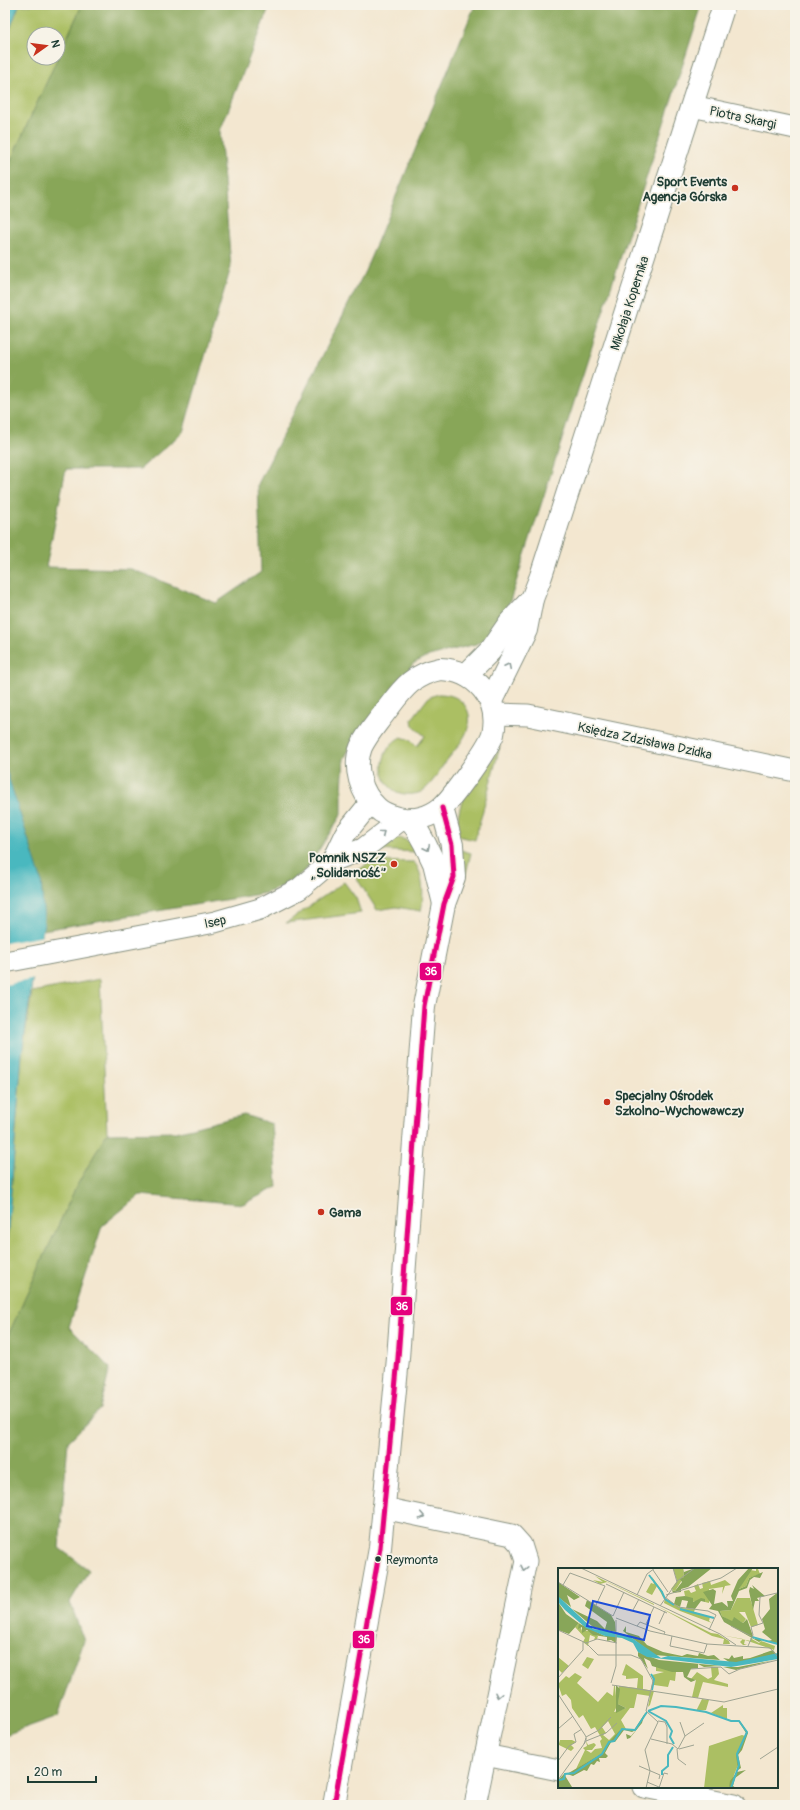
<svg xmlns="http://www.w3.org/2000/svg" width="800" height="1810" font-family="Pangolin,sans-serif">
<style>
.green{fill:#abbf63;stroke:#657e4c;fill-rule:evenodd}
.forest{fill:#88a659;stroke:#547246}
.water{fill:#49b8bf;stroke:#347a7a}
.pier{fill:#f3e7d0}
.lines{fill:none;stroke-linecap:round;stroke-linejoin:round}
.street-casing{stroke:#899282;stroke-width:23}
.primary-casing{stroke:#899282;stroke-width:24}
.street{stroke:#fff;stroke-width:21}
.primary{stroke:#fff;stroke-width:22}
.bus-1-casing{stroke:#f7f3e8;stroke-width:8}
.bus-1{stroke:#e5007d;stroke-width:5}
.oneway{stroke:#8f9e9a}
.poi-dot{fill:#c8321e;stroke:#f7f3e8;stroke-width:1.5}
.bus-dot{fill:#1f3d34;stroke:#f7f3e8;stroke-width:1.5}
.labels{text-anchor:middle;stroke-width:3.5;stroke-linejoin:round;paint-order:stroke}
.bus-label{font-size:12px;fill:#1f3d34;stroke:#f7f3e8;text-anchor:start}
.street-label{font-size:13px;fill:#1f3d34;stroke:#f7f3e8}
.poi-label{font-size:13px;font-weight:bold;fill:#1f3d34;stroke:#f7f3e8;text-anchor:end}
.inset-river{fill:none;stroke:#49b8bf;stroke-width:2}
.inset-road{fill:none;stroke:#9ea392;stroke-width:1}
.view{fill:#1d4ed8;fill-opacity:0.15;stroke:#1d4ed8;stroke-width:2}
.inset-edge{fill:none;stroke:#1f3d34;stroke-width:2}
.line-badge{stroke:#f7f3e8;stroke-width:1.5}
.badge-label{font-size:11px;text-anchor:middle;font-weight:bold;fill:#fff}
</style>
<rect width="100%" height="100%" fill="#f7f3e8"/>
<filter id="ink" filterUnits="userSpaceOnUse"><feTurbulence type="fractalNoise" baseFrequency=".025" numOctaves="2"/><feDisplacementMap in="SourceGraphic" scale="8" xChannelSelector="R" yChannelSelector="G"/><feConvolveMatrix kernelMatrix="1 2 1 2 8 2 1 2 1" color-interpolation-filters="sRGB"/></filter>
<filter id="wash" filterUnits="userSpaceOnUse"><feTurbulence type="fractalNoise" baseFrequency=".012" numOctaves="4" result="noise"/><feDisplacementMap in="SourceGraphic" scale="16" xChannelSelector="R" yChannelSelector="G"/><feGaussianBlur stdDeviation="0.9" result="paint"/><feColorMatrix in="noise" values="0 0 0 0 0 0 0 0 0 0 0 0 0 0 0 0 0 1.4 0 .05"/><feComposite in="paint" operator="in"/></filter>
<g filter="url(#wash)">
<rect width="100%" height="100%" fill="#f3e7d0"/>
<g class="green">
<path d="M 19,5 L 82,5 L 5,173 L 5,42 ZM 34,34 L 58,34 L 58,58 L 34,58 Z"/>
<path d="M 438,694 C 448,694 456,696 463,703 C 481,724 457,747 444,764 C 438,773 431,786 421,792 C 414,795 404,795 397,792 C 375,781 380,747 401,737 L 408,739 L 417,746 L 425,736 L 413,726 L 412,719 L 428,698 Z"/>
<path d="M 500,746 L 475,840 L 458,836 C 453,791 482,782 500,746 Z"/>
<path d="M 394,838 C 404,838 414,841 417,852 L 375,850 Z"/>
<polygon points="460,850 471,853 460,896"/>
<path d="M 371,861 L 414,862 C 424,873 424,898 421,911 L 396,907 L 377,910 L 354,874 Z"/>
<polygon points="344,882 356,898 361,913 286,923"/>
<polygon points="100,979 107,1133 75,1189 5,1342 5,1266 22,1054 32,992"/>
</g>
<g class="forest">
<polygon points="82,5 270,5 220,131 231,267 183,432 140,469 66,469 46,567 131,569 216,603 261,572 258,484 365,271 475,5 702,5 509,604 495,633 476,644 429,656 414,663 358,733 344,759 342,789 342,811 340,817 306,870 286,885 266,893 43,930 44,924 5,767 5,599 8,573 5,557 5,173"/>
<polygon points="244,1115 272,1124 277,1187 243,1204 140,1195 102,1226 69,1327 110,1368 100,1409 68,1442 59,1548 89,1570 70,1602 84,1641 58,1716 5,1735 5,1342 75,1189 107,1133 176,1132"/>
</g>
<g class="water">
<polygon points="5,5 19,5 5,42"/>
<polygon points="5,767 41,879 44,924 32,983 22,1054 5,1266"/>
</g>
<polygon class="pier" points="44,936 35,979 5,985 5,943"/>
</g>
<g filter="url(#ink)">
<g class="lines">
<defs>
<g id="street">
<polyline points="692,106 795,128"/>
<polyline points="494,714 528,715 795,771"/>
<polyline points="332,861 345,834 371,802"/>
<polyline points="5,962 215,922 260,909 299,889 332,861 363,849 402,819"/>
<polyline points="383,1508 512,1535 521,1545 526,1561 475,1805"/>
<polyline points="485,1755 559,1770"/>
<polyline points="644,1787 734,1805"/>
</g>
<g id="primary">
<path d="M 440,669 C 475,670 501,699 493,734 C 489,747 452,799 441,808 C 430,817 413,822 398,818 C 391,816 383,814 377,808 C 361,794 353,767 361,747 C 367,734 377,723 385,712 C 402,690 411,675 440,669 Z"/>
<polyline points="466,675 490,651 510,622 532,599"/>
<polyline points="491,701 526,630 532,599 541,576 724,5"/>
<polyline points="411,819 425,844 434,863 444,904"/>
<polyline points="334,1805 380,1548 398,1358 424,1006 444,904 454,877 452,845 442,808"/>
</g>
</defs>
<use href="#street" class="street-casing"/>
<use href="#primary" class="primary-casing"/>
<use href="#street" class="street"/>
<use href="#primary" class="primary"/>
<defs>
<polyline id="bus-1" points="334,1805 380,1548 398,1358 424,1006 444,904 454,877 452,845 442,808"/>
</defs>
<use href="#bus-1" class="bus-1-casing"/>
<use href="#bus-1" class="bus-1"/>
</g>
<defs><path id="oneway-chevron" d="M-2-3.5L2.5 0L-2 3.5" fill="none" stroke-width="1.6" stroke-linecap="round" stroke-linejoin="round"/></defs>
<g class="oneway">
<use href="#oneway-chevron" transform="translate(508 666) rotate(-64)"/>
<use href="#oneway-chevron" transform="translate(382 833) rotate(-38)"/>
<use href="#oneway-chevron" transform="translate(427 848) rotate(64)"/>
<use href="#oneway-chevron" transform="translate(422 1516) rotate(12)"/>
<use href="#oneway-chevron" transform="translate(524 1568) rotate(102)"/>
<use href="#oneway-chevron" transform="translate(498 1695) rotate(102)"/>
</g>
</g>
<g class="poi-dot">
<circle cx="735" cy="188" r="4"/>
<circle cx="394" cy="864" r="4"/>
<circle cx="607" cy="1102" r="4"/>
<circle cx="321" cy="1212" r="4"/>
</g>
<circle class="bus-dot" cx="378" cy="1559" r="3.5"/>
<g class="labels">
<g class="bus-label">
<text x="386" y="1564">Reymonta</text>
</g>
<g class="street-label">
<text transform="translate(743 117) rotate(12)" y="5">Piotra Skargi</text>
<text transform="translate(629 303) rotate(-72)" y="5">Mikołaja Kopernika</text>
<text transform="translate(645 740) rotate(12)" y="5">Księdza Zdzisława Dzidka</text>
<text transform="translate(215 921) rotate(-12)" y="5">Isep</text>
</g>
<g class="poi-label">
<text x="727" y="186">Sport Events<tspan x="727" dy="15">Agencja Górska</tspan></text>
<text x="386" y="862">Pomnik NSZZ<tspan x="386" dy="15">„Solidarność”</tspan></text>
<text x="615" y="1100" text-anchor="start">Specjalny Ośrodek<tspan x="615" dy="15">Szkolno-Wychowawczy</tspan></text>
<text x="329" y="1217" text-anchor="start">Gama</text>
</g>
</g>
<g transform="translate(558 1568)">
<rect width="220" height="220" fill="#f3e7d0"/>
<path d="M 115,0 L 125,0 L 126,9 L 117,23 L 113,21 L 119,13 ZM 198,0 L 203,0 L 200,1 L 202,6 L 191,10 L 188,18 L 181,21 L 188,7 L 192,2 L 198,3 ZM 37,8 L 96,36 L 96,37 L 49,14 L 42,16 L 35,12 L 45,14 ZM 94,9 L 105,24 L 105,29 L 99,18 L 94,27 L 88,24 L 93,15 L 96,16 ZM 167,12 L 173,17 L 167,18 L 164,26 L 165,19 L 151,21 L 151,35 L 147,34 L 147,31 L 134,34 L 127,28 L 126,23 L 131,22 L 133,25 L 138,23 L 136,18 L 140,16 L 142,21 L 145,20 L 144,15 L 152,13 L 153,17 ZM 107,30 L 123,40 L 137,41 L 136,44 L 152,49 L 151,53 L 154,55 L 122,43 L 106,35 ZM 179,30 L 192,30 L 200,57 L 193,59 L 187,44 L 181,44 L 188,51 L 185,55 L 176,50 L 174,54 L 164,48 L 162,43 L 173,42 ZM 97,37 L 153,65 L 160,66 L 171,73 L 172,76 L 165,76 L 166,71 L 154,68 ZM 21,55 L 24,63 L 32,63 L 40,68 L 39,71 L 36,72 L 37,69 L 32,67 L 30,78 L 25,74 L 27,70 L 17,59 ZM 163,67 L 193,73 L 192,70 L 201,75 L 203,73 L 217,78 L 216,82 L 187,72 L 186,76 L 189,77 L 185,77 L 182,74 L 185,71 ZM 0,89 L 11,98 L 4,105 L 0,101 ZM 29,89 L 36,91 L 30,101 L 24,97 ZM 68,96 L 85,108 L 85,121 L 96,123 L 92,137 L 90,139 L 92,128 L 79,126 L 76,140 L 72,140 L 63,152 L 68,161 L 63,161 L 46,184 L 18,201 L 27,182 L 25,180 L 29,178 L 28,173 L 30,177 L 36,175 L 38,177 L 34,182 L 28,182 L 33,185 L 37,181 L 44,180 L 42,173 L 44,171 L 37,159 L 33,161 L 25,147 L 21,150 L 14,140 L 13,132 L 8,126 L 4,128 L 0,116 L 8,108 L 11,110 L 17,105 L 24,109 L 19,115 L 40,134 L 49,124 L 55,128 L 56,118 L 57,118 L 59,138 L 56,144 L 60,143 L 68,140 L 60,136 L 61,118 L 79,120 L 80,110 L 68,111 L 68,108 L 64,107 ZM 50,153 L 57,166 L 51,172 L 45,167 L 48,165 L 44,159 ZM 98,98 L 118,104 L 117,113 L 112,112 L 110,119 L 96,117 L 94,107 L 106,104 L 98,103 ZM 153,99 L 160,99 L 161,106 L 156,112 L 170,116 L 170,119 L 145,114 L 140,130 L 134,129 L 138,112 L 133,111 L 139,104 L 150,111 L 154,109 ZM 144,131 L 151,132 L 148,142 L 138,143 ZM 165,137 L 165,140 L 169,140 L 169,151 L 174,153 L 153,145 ZM 184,167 L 187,168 L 180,183 L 180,197 L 171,220 L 146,220 L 151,178 ZM 2,172 L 14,172 L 18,174 L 13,177 L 16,180 L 13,183 L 1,177 L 0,179 Z" fill="#abbf63" fill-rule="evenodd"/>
<path d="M 125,0 L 126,4 L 137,0 L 154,0 L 130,19 L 123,21 L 123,24 L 115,25 L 114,22 L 117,23 L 124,14 L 122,11 L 126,9 ZM 191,0 L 195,0 L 181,21 L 188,18 L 191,10 L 205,4 L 202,10 L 196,9 L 192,12 L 189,20 L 181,23 L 173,42 L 162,43 L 164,48 L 174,53 L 176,49 L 185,55 L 189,51 L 196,71 L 206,71 L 201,74 L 166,54 L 160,43 L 151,41 L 154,37 L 145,24 L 155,21 L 158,23 L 156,36 L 164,34 L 170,39 L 169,33 L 175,33 L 173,28 L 180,12 ZM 0,14 L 22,29 L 16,32 L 9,27 L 13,39 L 0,29 ZM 220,16 L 220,76 L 210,73 L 214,72 L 204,64 L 207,61 L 204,51 L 212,41 L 211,31 L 219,25 ZM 194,17 L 207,28 L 199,30 L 201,33 L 197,33 L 195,42 L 191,23 L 192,19 L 196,21 ZM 127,28 L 135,30 L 135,34 L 143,30 L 147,31 L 147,34 L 143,33 L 137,41 L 128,40 L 130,33 L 124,32 L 122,39 L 116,36 L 118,29 ZM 29,32 L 53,47 L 57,54 L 58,64 L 35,59 L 14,41 L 39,53 L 47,61 L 49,54 L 27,38 ZM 0,34 L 8,46 L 22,56 L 47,68 L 59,68 L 58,75 L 53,72 L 49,73 L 49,69 L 35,67 L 29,62 L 24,65 L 24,59 L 20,61 L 21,55 L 11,66 L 0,62 ZM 68,58 L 68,64 L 81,68 L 89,77 L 105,84 L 124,88 L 129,86 L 140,88 L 141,85 L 150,88 L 156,87 L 162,92 L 96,87 L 65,63 ZM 215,82 L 218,86 L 185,94 L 171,94 L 165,90 L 171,91 L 174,87 L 176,90 L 185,88 L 185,91 L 192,90 ZM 80,84 L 101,92 L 163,98 L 146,99 L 140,96 L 140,100 L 133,101 L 129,109 L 138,112 L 133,114 L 126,109 L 125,104 L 114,104 L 94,98 L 92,93 L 86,90 L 90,101 L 80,88 ZM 217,92 L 178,102 L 165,99 L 180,99 ZM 58,117 L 62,121 L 60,136 L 68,140 L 58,145 ZM 87,145 L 84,155 L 72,170 L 69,171 L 68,166 L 73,168 L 78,162 L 74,164 L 66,162 L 57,174 L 53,174 L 47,185 L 50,188 L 48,190 L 41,190 L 42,194 L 39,193 L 36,197 L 33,196 L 29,203 L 26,202 L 15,208 L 9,206 L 46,184 L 51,174 L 63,161 L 77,161 ZM 175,152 L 182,153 L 190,165 L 184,182 L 180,187 L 183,200 L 180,202 L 178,187 L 188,165 L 181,154 ZM 188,202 L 177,210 L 175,218 L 178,220 L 171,220 L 172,213 L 179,204 ZM 6,206 L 14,219 L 12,220 L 0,220 L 0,212 Z" fill="#88a659"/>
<path d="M 0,28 L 35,61 L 58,64 L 71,68 L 103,90 L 110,88 L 178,94 L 220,85 L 220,91 L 173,99 L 89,89 L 80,84 L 75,75 L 64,70 L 47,68 L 28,60 L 7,42 L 0,34 Z" fill="#49b8bf"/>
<path class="inset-river" d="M 91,7 L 104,24 L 107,31 L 116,37M 122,41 L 156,50M 194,69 L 220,76M 93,106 L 96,111 L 94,122M 90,143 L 103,138 L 118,139 L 148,144 L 173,153 L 181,153 L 189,164 L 179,186 L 181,197 L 173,220M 90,143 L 108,153 L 114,163 L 112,169 L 116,176M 104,207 L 104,203 L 110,198 L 110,187 L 115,179M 1,212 L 6,211 L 7,206 L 16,205 L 44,186 L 51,174 L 56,173 L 64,161 L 77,162 L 89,144"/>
<path class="inset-road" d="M 23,0 L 162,66 L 178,77M 95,2 L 110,24M 119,13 L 137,0M 0,14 L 55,48M 48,16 L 96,39M 5,17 L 12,5 L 47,18M 79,27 L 89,6 L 97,0M 108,27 L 163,10 L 179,0M 107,29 L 120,39 L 150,43 L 158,47 L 151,62M 38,37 L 47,18M 102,38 L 119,14 L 115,0M 96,39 L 109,45M 75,42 L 81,31M 55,48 L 66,24M 58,50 L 92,63 L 149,76 L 212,80 L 220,89M 88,56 L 96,39M 101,56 L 107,43M 79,58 L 82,54 L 107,64 L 106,66M 173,58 L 193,68M 0,62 L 28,75 L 40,87 L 73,87 L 83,91 L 95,113 L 88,143 L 100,154 L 87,182 L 92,203 L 88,220M 114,68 L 112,78 L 146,85 L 149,76M 28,75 L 39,71 L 59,75M 190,78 L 195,67 L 193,59 L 205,55 L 201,47 L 202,29 L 219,25M 133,101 L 163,99 L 171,106 L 182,101 L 220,92M 0,110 L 25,82 L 25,74M 53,115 L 58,98 L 58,52M 54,117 L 166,134 L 220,121M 0,126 L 27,167 L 28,169 L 28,173 L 26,176 L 28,170M 100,153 L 107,154 L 109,159 L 109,176M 122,154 L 127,168M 0,161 L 15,148M 28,169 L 41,162 L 53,149M 93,171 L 114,176 L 120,181 L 127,168 L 146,155M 28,173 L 48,165 L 59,155M 119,181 L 120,191 L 128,197M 121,181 L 136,177M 202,191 L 220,179M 0,193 L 11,178 L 18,174 L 16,166 L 24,161M 81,198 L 102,207 L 101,211M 0,212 L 26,176M 89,214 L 101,219M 101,220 L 106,205 L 110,206"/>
<path class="view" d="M 35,33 L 92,47 L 86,72 L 29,58 Z"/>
<rect width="220" height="220" class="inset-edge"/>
</g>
<g class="line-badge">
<rect x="419" y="962" width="23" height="19" rx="4" fill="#e5007d"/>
<rect x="390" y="1296" width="23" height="20" rx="4" fill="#e5007d"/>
<rect x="352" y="1630" width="23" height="19" rx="4" fill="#e5007d"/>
</g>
<g class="badge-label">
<text x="431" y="975">36</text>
<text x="402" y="1310">36</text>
<text x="364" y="1643">36</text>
</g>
<rect width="800" height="1810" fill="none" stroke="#f7f3e8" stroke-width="20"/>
<g transform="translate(46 46) rotate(76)"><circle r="19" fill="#f7f3e8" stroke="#a1aaa0"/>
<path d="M0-3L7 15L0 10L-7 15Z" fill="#c8321e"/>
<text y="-6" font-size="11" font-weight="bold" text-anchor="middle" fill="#1f3d34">N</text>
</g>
<path d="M28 1776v6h68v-6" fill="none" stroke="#1f3d34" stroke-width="2"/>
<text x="34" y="1776" font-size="12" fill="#1f3d34" stroke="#f7f3e8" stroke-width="3" paint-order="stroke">20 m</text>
</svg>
